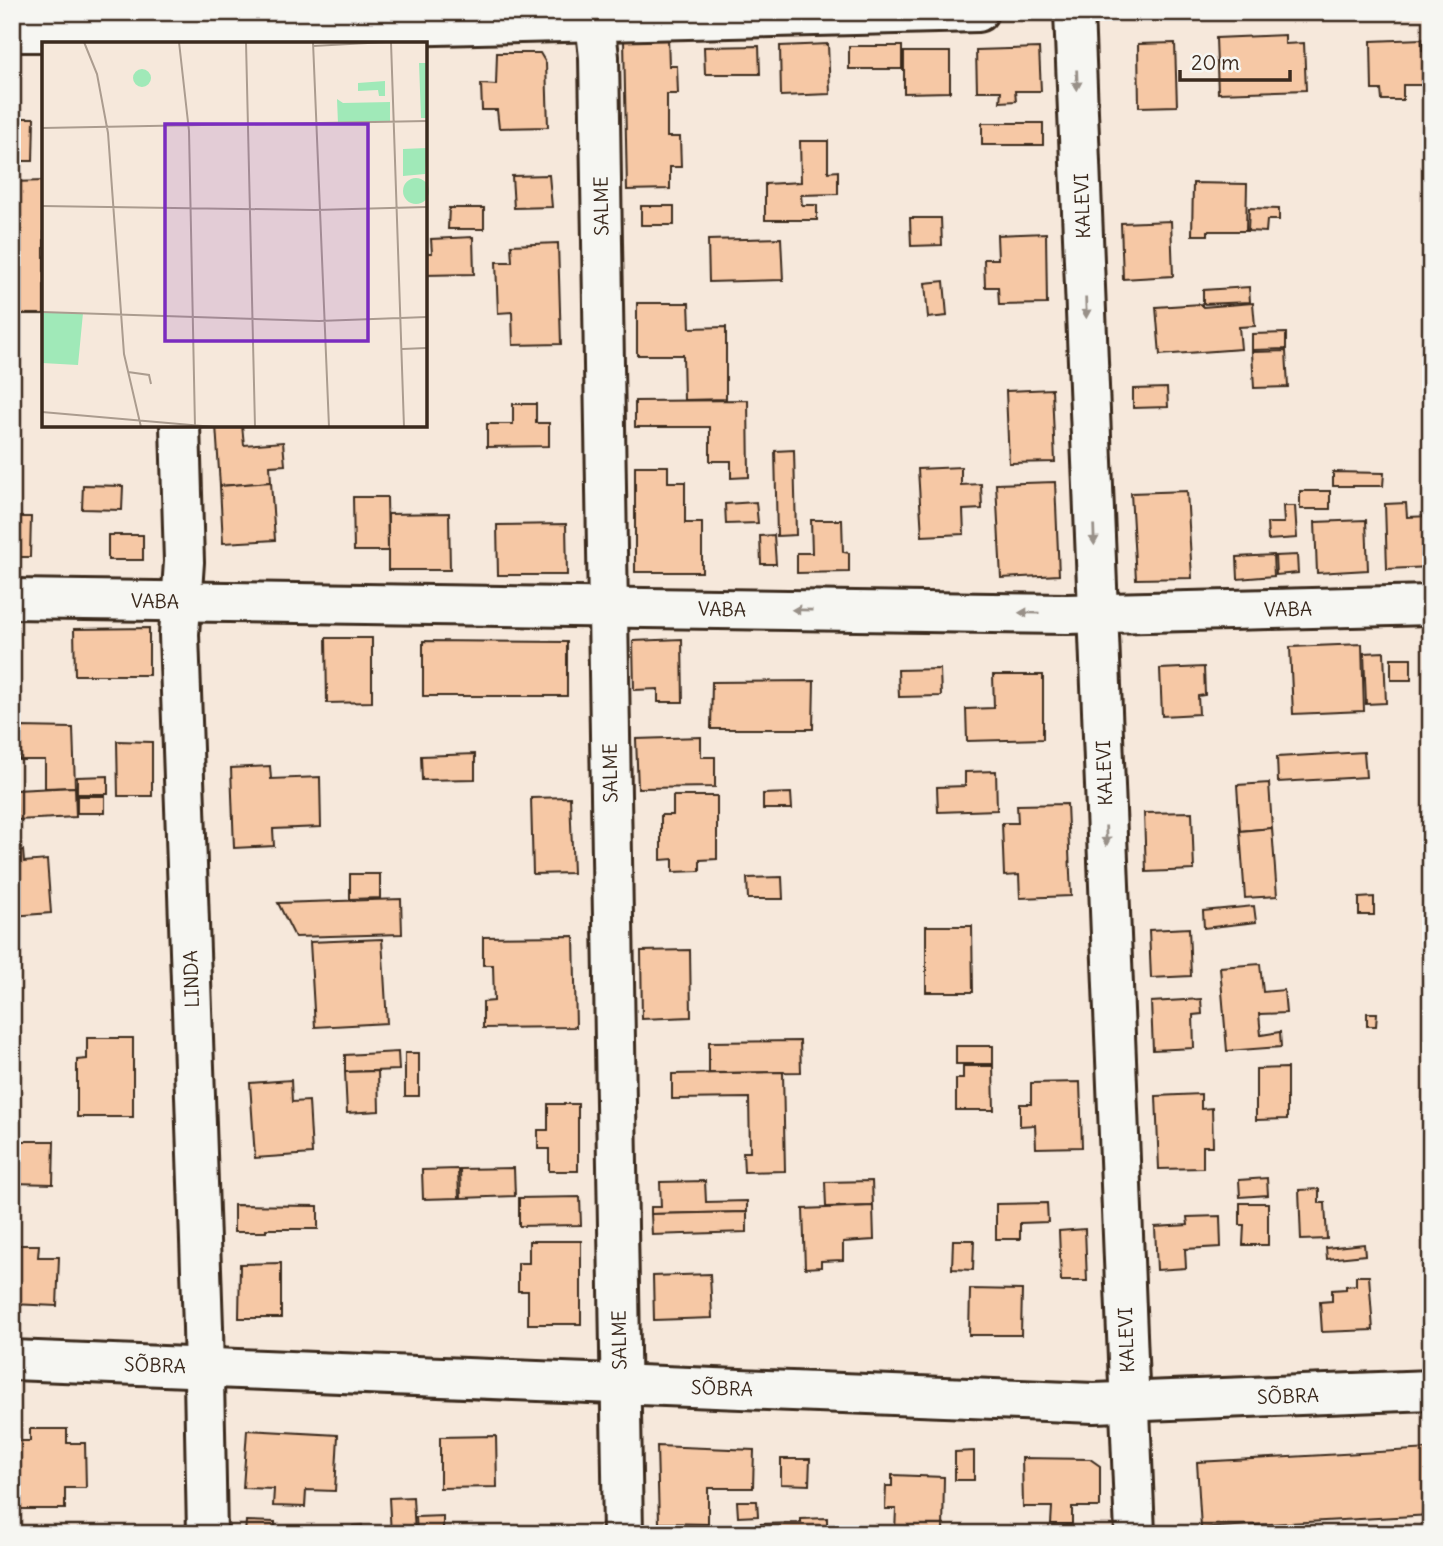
<svg xmlns="http://www.w3.org/2000/svg" width="1443" height="1546" font-family="Delius,sans-serif">
<style>
.building{fill:#f6c8a5;stroke:#3b2a1e;stroke-width:2}
.lines{fill:none;stroke-linecap:round;stroke-linejoin:round}
.minor-casing{stroke:#3b2a1e;stroke-width:44}
.tertiary-casing{stroke:#3b2a1e;stroke-width:44}
.minor{stroke:#f6f6f2;stroke-width:38}
.tertiary{stroke:#f6f6f2;stroke-width:38}
.oneway{fill:#989088}
.labels{text-anchor:middle;stroke-width:5;stroke-linejoin:round;paint-order:stroke}
.street-label{font-size:19px;fill:#3b2a1e;stroke:#f6f6f2}
.inset-road{fill:none;stroke:#ab9c8f;stroke-width:2}
.view{fill:#7b2cbf;fill-opacity:0.15;stroke:#7b2cbf;stroke-width:3.5}
.inset-edge{fill:none;stroke:#3b2a1e;stroke-width:3.5}
</style>
<rect width="100%" height="100%" fill="#f6e8db"/>
<filter id="ink" filterUnits="userSpaceOnUse"><feTurbulence type="fractalNoise" baseFrequency=".0143" numOctaves="2"/><feDisplacementMap in="SourceGraphic" scale="14" xChannelSelector="R" yChannelSelector="G"/><feConvolveMatrix kernelMatrix="1 2 1 2 8 2 1 2 1" color-interpolation-filters="sRGB"/></filter>
<g filter="url(#ink)">
<g class="building">
<polygon points="1285,35 1285,44 1304,43 1306,90 1218,93 1216,38"/>
<polygon points="668,38 669,66 677,66 678,94 667,94 667,137 680,137 681,167 670,167 670,189 627,190 624,39"/>
<polygon points="1422,39 1422,50 1431,51 1431,102 1428,102 1428,85 1403,85 1403,100 1382,100 1381,90 1372,90 1371,41"/>
<polygon points="1175,43 1177,106 1139,107 1138,44"/>
<polygon points="828,44 830,94 781,96 780,46"/>
<polygon points="759,46 760,74 705,74 704,47"/>
<rect x="849" y="46" width="53" height="23"/>
<polygon points="1039,48 1041,91 1015,91 1016,101 1000,102 1001,91 977,91 976,50"/>
<polygon points="904,52 950,52 950,92 904,93"/>
<polygon points="497,53 540,53 546,63 548,127 499,128 497,110 482,110 481,84 496,85"/>
<polygon points="20,118 34,118 33,161 19,161"/>
<rect x="982" y="123" width="61" height="22"/>
<polygon points="800,141 828,141 828,172 838,171 838,194 801,195 802,205 817,205 817,220 765,220 765,184 801,182"/>
<polygon points="549,175 552,207 514,208 512,176"/>
<polygon points="44,181 44,314 12,314 12,182"/>
<polygon points="1193,183 1247,184 1246,231 1208,231 1208,235 1192,235"/>
<rect x="641" y="206" width="33" height="19"/>
<rect x="1429" y="207" width="2" height="36"/>
<polygon points="449,208 484,208 484,229 448,229"/>
<polygon points="1249,208 1279,209 1279,220 1267,220 1266,232 1248,231"/>
<polygon points="910,218 941,218 942,245 911,246"/>
<polygon points="1171,221 1173,276 1123,279 1121,223"/>
<polygon points="1046,233 1047,304 999,305 998,287 985,287 984,259 998,259 997,235"/>
<polygon points="473,237 474,274 425,275 425,253 432,253 431,239"/>
<polygon points="781,238 783,280 709,282 708,240"/>
<polygon points="558,243 561,344 513,345 512,312 498,313 496,262 512,262 511,245"/>
<polygon points="944,281 947,316 928,318 925,283"/>
<polygon points="1249,287 1250,302 1203,304 1203,290"/>
<polygon points="637,303 689,303 690,328 726,327 726,399 684,400 683,355 637,355"/>
<polygon points="1253,303 1255,326 1239,327 1241,349 1160,355 1156,307 1201,304 1203,307"/>
<polygon points="1286,333 1286,349 1252,350 1252,334"/>
<polygon points="1286,351 1288,387 1254,388 1252,352"/>
<polygon points="1167,388 1168,407 1133,408 1133,389"/>
<polygon points="1052,389 1055,462 1009,463 1006,391"/>
<polygon points="748,400 749,477 731,478 731,461 710,461 710,427 635,427 635,401"/>
<polygon points="513,404 536,404 536,423 549,423 549,446 487,447 487,424 513,424"/>
<polygon points="216,425 242,425 244,445 283,442 285,465 270,466 271,482 220,486"/>
<polygon points="794,450 796,535 777,536 775,451"/>
<polygon points="635,466 668,466 668,482 685,482 685,523 702,523 702,572 635,572"/>
<polygon points="961,467 961,485 981,484 982,509 963,510 964,534 922,536 918,469"/>
<polygon points="1333,472 1384,473 1383,486 1333,486"/>
<polygon points="271,482 275,540 223,543 220,486"/>
<polygon points="1055,482 1059,575 1001,578 996,484"/>
<polygon points="83,485 123,486 122,510 82,509"/>
<polygon points="1187,491 1192,578 1136,579 1131,493"/>
<rect x="1300" y="491" width="30" height="18"/>
<polygon points="353,497 387,497 388,551 354,551"/>
<polygon points="756,502 758,523 726,524 725,504"/>
<polygon points="1406,503 1407,517 1431,516 1431,567 1387,569 1385,504"/>
<polygon points="1283,506 1295,506 1297,538 1268,540 1267,523 1284,523"/>
<polygon points="449,513 450,570 388,570 388,514"/>
<polygon points="12,517 31,517 30,557 12,557"/>
<polygon points="811,520 842,520 843,552 849,553 849,572 797,573 797,553 812,553"/>
<polygon points="1366,520 1368,570 1317,573 1315,522"/>
<polygon points="566,524 567,575 498,575 497,525"/>
<rect x="108" y="535" width="35" height="25"/>
<polygon points="774,535 776,564 761,564 760,536"/>
<polygon points="1273,555 1274,576 1238,579 1237,557"/>
<polygon points="1297,555 1298,573 1276,575 1275,556"/>
<polygon points="149,628 149,675 75,675 74,629"/>
<polygon points="326,638 372,638 372,702 327,703"/>
<polygon points="682,639 683,702 658,702 658,689 634,690 633,641"/>
<polygon points="423,641 567,642 567,696 423,696"/>
<polygon points="1362,644 1364,711 1293,714 1290,647"/>
<polygon points="1384,652 1386,703 1366,704 1364,653"/>
<rect x="1391" y="658" width="20" height="22"/>
<polygon points="1204,667 1205,695 1198,696 1199,714 1162,716 1160,669"/>
<polygon points="940,669 941,696 899,697 898,670"/>
<polygon points="993,675 1043,675 1043,739 967,741 966,709 994,708"/>
<polygon points="814,681 813,729 711,729 712,682"/>
<polygon points="20,727 73,728 75,787 45,788 45,760 19,760"/>
<polygon points="701,737 701,757 715,757 715,787 638,788 636,739"/>
<polygon points="117,741 152,742 152,796 118,796"/>
<polygon points="1364,752 1366,777 1278,782 1277,757"/>
<polygon points="475,754 475,779 422,780 421,756"/>
<polygon points="270,766 271,779 320,777 321,827 273,829 274,846 234,848 231,768"/>
<polygon points="996,771 997,810 938,812 937,787 965,786 965,772"/>
<polygon points="108,776 108,794 77,794 77,777"/>
<polygon points="1269,783 1272,828 1240,831 1237,785"/>
<polygon points="75,787 76,817 17,820 16,790"/>
<polygon points="791,793 792,809 763,809 763,794"/>
<rect x="77" y="796" width="28" height="17"/>
<polygon points="673,796 717,796 717,859 700,860 700,871 673,872 673,859 661,860 661,815 673,815"/>
<polygon points="570,797 573,873 533,874 531,798"/>
<polygon points="1067,804 1071,896 1020,898 1019,875 1004,876 1002,823 1018,823 1017,805"/>
<polygon points="1192,812 1194,870 1146,872 1144,813"/>
<polygon points="1272,828 1277,896 1245,898 1240,831"/>
<polygon points="23,850 24,862 47,860 51,913 12,916 12,851"/>
<polygon points="350,874 380,874 380,898 350,899"/>
<polygon points="782,877 783,899 748,899 747,878"/>
<polygon points="1374,897 1374,915 1359,915 1359,898"/>
<polygon points="401,899 402,934 295,937 278,903"/>
<polygon points="1254,906 1256,922 1204,928 1203,911"/>
<polygon points="926,926 972,926 973,992 926,992"/>
<polygon points="1189,928 1191,976 1151,978 1149,930"/>
<polygon points="574,936 576,1027 483,1028 483,1002 494,1001 493,965 483,965 483,937"/>
<polygon points="382,939 387,1023 315,1027 310,942"/>
<polygon points="690,950 691,1017 642,1019 641,951"/>
<polygon points="1260,964 1263,992 1284,990 1286,1013 1259,1014 1261,1035 1280,1032 1281,1047 1227,1051 1220,967"/>
<polygon points="1201,999 1202,1014 1193,1015 1194,1048 1153,1050 1151,1002"/>
<polygon points="1367,1013 1377,1013 1376,1026 1367,1026"/>
<polygon points="87,1038 133,1038 133,1117 77,1117 77,1060 87,1059"/>
<polygon points="800,1041 801,1072 709,1073 709,1042"/>
<rect x="956" y="1046" width="37" height="18"/>
<polygon points="398,1052 399,1070 345,1072 345,1055"/>
<rect x="405" y="1053" width="14" height="43"/>
<polygon points="963,1066 993,1066 994,1110 956,1110 956,1079 963,1079"/>
<polygon points="1287,1068 1287,1119 1256,1120 1256,1069"/>
<polygon points="1427,1068 1431,1068 1431,1092 1428,1093"/>
<polygon points="378,1071 379,1111 347,1113 345,1072"/>
<polygon points="783,1072 785,1171 744,1172 743,1152 750,1152 749,1098 672,1099 672,1074"/>
<polygon points="291,1080 292,1102 309,1101 312,1154 255,1158 250,1083"/>
<polygon points="1080,1082 1082,1147 1036,1148 1035,1125 1020,1126 1020,1104 1031,1104 1031,1083"/>
<polygon points="1201,1094 1201,1109 1212,1108 1213,1146 1203,1146 1203,1168 1159,1169 1156,1096"/>
<polygon points="548,1104 578,1104 578,1171 549,1171 549,1149 538,1149 538,1130 548,1130"/>
<polygon points="12,1141 54,1141 53,1184 12,1183"/>
<polygon points="514,1168 515,1196 461,1198 460,1169"/>
<polygon points="458,1169 459,1198 423,1199 422,1170"/>
<polygon points="1267,1178 1268,1195 1240,1197 1239,1180"/>
<polygon points="705,1181 706,1202 747,1201 747,1212 651,1214 651,1207 661,1207 660,1182"/>
<polygon points="872,1181 873,1206 826,1207 825,1182"/>
<polygon points="1319,1189 1319,1203 1325,1203 1327,1239 1301,1240 1299,1190"/>
<polygon points="580,1197 581,1225 519,1226 519,1198"/>
<polygon points="1047,1203 1048,1222 1020,1223 1020,1239 996,1239 996,1204"/>
<polygon points="1240,1203 1268,1203 1268,1245 1243,1245 1244,1225 1240,1225"/>
<polygon points="234,1205 318,1206 318,1229 266,1229 266,1232 234,1232"/>
<polygon points="873,1206 874,1240 843,1242 843,1260 821,1261 821,1267 805,1268 803,1209"/>
<polygon points="747,1212 747,1232 652,1235 651,1214"/>
<polygon points="1220,1216 1221,1247 1185,1249 1186,1268 1157,1270 1155,1227 1188,1225 1187,1217"/>
<polygon points="1085,1229 1087,1281 1061,1281 1059,1231"/>
<polygon points="953,1240 974,1240 973,1270 952,1269"/>
<polygon points="529,1241 581,1241 581,1324 528,1324 528,1291 518,1291 518,1263 529,1263"/>
<polygon points="1364,1244 1365,1255 1327,1259 1326,1248"/>
<polygon points="15,1245 39,1245 38,1257 59,1257 57,1306 12,1304 12,1256 15,1256"/>
<polygon points="281,1263 281,1318 239,1318 240,1264"/>
<polygon points="710,1274 712,1318 654,1320 653,1276"/>
<polygon points="1356,1276 1369,1276 1373,1330 1322,1332 1320,1302 1332,1301 1332,1290 1346,1289 1346,1286 1356,1285"/>
<polygon points="970,1289 1022,1290 1021,1335 969,1335"/>
<polygon points="30,1429 67,1429 67,1443 85,1443 86,1488 65,1488 65,1509 17,1509 17,1485 12,1485 12,1441 30,1441"/>
<polygon points="247,1430 338,1435 335,1491 306,1490 305,1507 273,1506 274,1489 243,1488"/>
<polygon points="496,1436 497,1487 440,1488 440,1437"/>
<polygon points="657,1446 754,1450 753,1488 708,1488 708,1524 659,1523"/>
<polygon points="1431,1449 1431,1515 1201,1528 1197,1462"/>
<polygon points="974,1451 974,1480 955,1480 955,1452"/>
<polygon points="1022,1458 1090,1459 1100,1466 1100,1507 1072,1507 1072,1524 1051,1524 1052,1507 1023,1507"/>
<polygon points="781,1459 810,1459 809,1485 781,1484"/>
<polygon points="892,1475 944,1477 943,1532 895,1531 896,1509 885,1509 886,1486 892,1486"/>
<polygon points="413,1497 415,1534 391,1534 389,1498"/>
<polygon points="737,1501 757,1501 758,1516 738,1517"/>
<polygon points="443,1516 443,1534 417,1534 416,1517"/>
<polygon points="827,1518 827,1534 760,1534 760,1524 801,1523 801,1519"/>
<polygon points="246,1521 275,1522 275,1534 245,1534"/>
<polygon points="362,1525 363,1534 354,1534 353,1526"/>
</g>
<g class="lines">
<defs>
<g id="minor">
<polyline points="594,12 599,57 623,1534"/>
<polyline points="1074,12 1135,1534"/>
<polyline points="12,32 149,32 978,12"/>
<polyline points="180,425 184,562 179,634 203,1327 207,1534"/>
<polyline points="12,599 1067,614 1431,605"/>
</g>
<polyline id="tertiary" points="12,1360 1094,1403 1431,1390"/>
</defs>
<use href="#minor" class="minor-casing"/>
<use href="#tertiary" class="tertiary-casing"/>
<use href="#minor" class="minor"/>
<use href="#tertiary" class="tertiary"/>
</g>
<defs><path id="oneway-solid" d="M-6-.8H1V-3.2L6.5 0L1 3.2V.8H-6Z" transform="scale(1.75)"/></defs>
<g class="oneway">
<use href="#oneway-solid" transform="translate(1077 80) rotate(88)"/>
<use href="#oneway-solid" transform="translate(1086 308) rotate(88)"/>
<use href="#oneway-solid" transform="translate(1094 535) rotate(88)"/>
<use href="#oneway-solid" transform="translate(802 610) rotate(-179)"/>
<use href="#oneway-solid" transform="translate(1029 613) rotate(-179)"/>
<use href="#oneway-solid" transform="translate(1106 836) rotate(88)"/>
</g>
</g>
<g class="labels">
<g class="street-label">
<text transform="translate(601 206) rotate(-91)" y="7">SALME</text>
<text transform="translate(1082 206) rotate(-92)" y="7">KALEVI</text>
<text transform="translate(155 601) rotate(1)" y="7">VABA</text>
<text transform="translate(722 609) rotate(1)" y="7">VABA</text>
<text transform="translate(1288 609) rotate(-1)" y="7">VABA</text>
<text transform="translate(610 773) rotate(-91)" y="7">SALME</text>
<text transform="translate(1104 773) rotate(-92)" y="7">KALEVI</text>
<text transform="translate(191 979) rotate(-92)" y="7">LINDA</text>
<text transform="translate(619 1340) rotate(-91)" y="7">SALME</text>
<text transform="translate(1126 1340) rotate(-92)" y="7">KALEVI</text>
<text transform="translate(155 1365) rotate(2)" y="7">SÕBRA</text>
<text transform="translate(722 1388) rotate(2)" y="7">SÕBRA</text>
<text transform="translate(1288 1396) rotate(-2)" y="7">SÕBRA</text>
</g>
</g>
<g transform="translate(42 42)">
<rect width="385" height="385" fill="#f6e8db"/>
<path d="M 377,21 L 385,21 L 385,76 L 379,76 ZM91 36a9 9 0 1 1 18 0a9 9 0 1 1-18 0ZM 343,39 L 343,54 L 337,54 L 336,48 L 316,49 L 316,41 ZM 295,57 L 301,61 L 348,60 L 348,79 L 296,82 ZM 385,106 L 383,132 L 361,134 L 361,107 ZM361 149a13 13 0 1 1 26 0a13 13 0 1 1-26 0ZM 0,270 L 41,271 L 36,323 L 0,321 Z" fill="#a0e9b8"/>
<path class="inset-road" d="M 42,0 L 55,32 L 66,91 L 82,312 L 99,385M 137,0 L 147,89 L 153,385M 204,0 L 213,385M 271,0 L 287,385M 349,0 L 362,385M 271,4 L 344,0M 0,86 L 385,79M 0,164 L 273,168 L 385,165M 0,270 L 277,279 L 385,275M 360,307 L 385,306M 86,330 L 107,333 L 109,342M 0,370 L 172,385"/>
<path class="view" d="M 123,82 L 326,82 L 326,299 L 123,299 Z"/>
<rect width="385" height="385" class="inset-edge"/>
</g>
<rect width="1443" height="1546" fill="none" stroke="#f6f6f2" stroke-width="42"/>
<rect x="21" y="21" width="1401" height="1504" fill="none" stroke="#3b2a1e" stroke-width="2.5" filter="url(#ink)"/>
<path d="M1180 70v10h110v-10" fill="none" stroke="#3b2a1e" stroke-width="3.5"/>
<text x="1191" y="70" font-size="21" fill="#3b2a1e" stroke="#f6f6f2" stroke-width="5" paint-order="stroke">20 m</text>
</svg>
